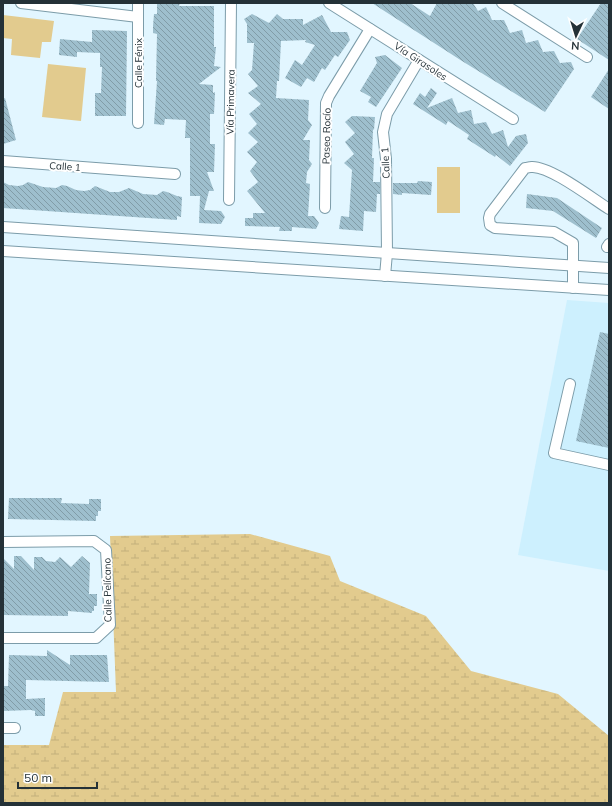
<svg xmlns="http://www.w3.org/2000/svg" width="612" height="806" font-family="Mulish,sans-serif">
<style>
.built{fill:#cdf0fe}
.wetland{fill:url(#wetland-marsh)}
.park{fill:#e2cb8e}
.building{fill:url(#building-back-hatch)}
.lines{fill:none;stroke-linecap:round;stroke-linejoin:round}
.minor-casing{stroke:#7c9ca9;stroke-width:12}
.minor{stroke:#fff;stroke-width:10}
.labels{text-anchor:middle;stroke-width:4;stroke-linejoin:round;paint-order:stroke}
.street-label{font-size:10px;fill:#243137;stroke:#fff}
</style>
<defs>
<pattern id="wetland-marsh" width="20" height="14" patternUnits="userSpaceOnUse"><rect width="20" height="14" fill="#e2cb8e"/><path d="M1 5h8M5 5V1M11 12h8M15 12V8" fill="none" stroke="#c2af7b"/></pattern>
<pattern id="building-back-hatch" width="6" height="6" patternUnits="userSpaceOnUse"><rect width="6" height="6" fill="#9ebfcd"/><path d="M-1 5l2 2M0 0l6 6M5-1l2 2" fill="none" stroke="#819ca7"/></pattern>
</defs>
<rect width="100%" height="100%" fill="#e2f6ff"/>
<polygon class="built" points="567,300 609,303 609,571 518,555"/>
<polygon class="wetland" points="250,534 330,556 340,581 426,616 471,671 558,694 609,736 609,803 3,803 3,745 49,745 63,692 116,692 110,536"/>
<g class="park">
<polygon points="3,15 54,21 51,42 42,42 40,58 11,55 12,39 3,38"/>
<polygon points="48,64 86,68 81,121 42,117"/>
<rect x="437" y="167" width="23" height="46"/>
</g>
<g class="building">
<polygon points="157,3 180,3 179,6 214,6 214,47 216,47 214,66 221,67 199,84 213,85 213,93 215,92 214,114 210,114 210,144 215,144 214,172 207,172 214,191 209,191 204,210 221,211 225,217 221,224 199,223 200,196 190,196 190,138 185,138 186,120 165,119 164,125 154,124 157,81 156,81 157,34 153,33 153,26 154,14 157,14"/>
<polygon points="372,3 410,3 430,16 437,3 473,3 478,11 486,7 492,20 504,20 510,33 522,30 526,43 538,40 543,52 554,51 560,63 571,62 574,69 545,112 462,61"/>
<polygon points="601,3 609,3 609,60 577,39"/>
<polygon points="252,14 269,23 277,14 283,19 303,19 303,25 322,15 331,32 347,32 350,40 338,57 335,55 325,70 322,68 314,82 307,78 301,87 285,78 295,60 302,65 315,45 305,42 306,40 281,41 279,81 277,81 276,98 309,100 308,120 312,125 303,140 310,140 309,160 312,164 307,172 306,183 310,184 308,216 314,216 319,223 316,229 292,227 292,231 279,231 280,227 245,226 245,218 253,218 253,213 265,213 247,191 258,182 250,171 257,162 247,152 258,142 248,133 257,124 249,114 261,104 248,93 258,86 248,74 252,70 254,43 247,43 247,24 244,19"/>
<polygon points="92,30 127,31 126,116 95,116 95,93 101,93 102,67 100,67 100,53 77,52 77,57 59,55 60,39 92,42"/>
<polygon points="385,55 402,68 376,107 368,102 371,97 360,91 377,63 375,57"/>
<polygon points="609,69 609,109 591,97"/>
<polygon points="431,88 437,93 427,108 452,98 458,113 471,110 474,124 486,122 492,134 503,130 508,147 516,136 526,134 528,143 510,166 496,155 495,157 467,139 469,135 448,121 446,125 413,104 420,93 425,97"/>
<polygon points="5,98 16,140 3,144 3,99"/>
<polygon points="352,116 375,117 374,130 373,129 372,158 374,158 373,182 380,182 380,194 377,194 376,212 364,211 363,231 339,229 341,216 349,217 352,170 344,163 354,154 345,142 355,133 345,122"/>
<polygon points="418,181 432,182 431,195 402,193 402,195 393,194 393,183 417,183"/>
<polygon points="3,182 9,185 18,186 23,185 28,182 43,187 56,188 62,185 67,186 76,190 84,191 90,190 95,186 110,192 119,192 129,188 143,194 157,195 163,191 167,192 177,196 182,197 181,217 177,216 177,220 3,208"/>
<polygon points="527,194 557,198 602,228 596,238 553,211 526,208"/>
<polygon points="600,332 609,334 609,448 576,441"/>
<polygon points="9,498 62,498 61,503 89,504 89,499 101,499 101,511 98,511 98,516 96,516 96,521 8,519"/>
<polygon points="14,556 21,556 34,570 34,557 42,557 46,561 55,562 60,557 71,567 82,556 90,563 89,594 97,594 97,606 94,606 94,611 92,611 92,613 68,611 68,616 3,615 3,558 14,569"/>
<polygon points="47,650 70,665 70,655 107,655 109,682 26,680 26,699 45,698 45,716 35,716 35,711 31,710 3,711 3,686 8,686 9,655 47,656"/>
</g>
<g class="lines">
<defs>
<g id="minor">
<polyline points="21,3 138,17"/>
<polyline points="329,3 513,119"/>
<polyline points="502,3 587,57"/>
<polyline points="138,123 138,3"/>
<polyline points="3,161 175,174"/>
<polyline points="229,200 231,3"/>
<polyline points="325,208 326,103 329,96 370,29"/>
<polyline points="3,227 609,268"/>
<polyline points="607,247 609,244"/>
<polyline points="3,251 609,290"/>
<polyline points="385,276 387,253 386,159 383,132 387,114 419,60"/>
<path d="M 573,288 L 573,243 L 554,232 L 495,228 L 490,225 L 489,218 L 490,214 L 525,168 C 527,168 529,167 531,167 C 549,165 593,199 609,209"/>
<polyline points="570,384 554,453 609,465"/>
<polyline points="3,542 94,541 106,550 110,625 96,638 3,638"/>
<polyline points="3,728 15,728"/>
</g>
</defs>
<use href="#minor" class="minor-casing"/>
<use href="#minor" class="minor"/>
</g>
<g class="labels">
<g class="street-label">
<text transform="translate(421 61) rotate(33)" y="4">Vía Girasoles</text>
<text transform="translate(138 63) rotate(-90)" y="4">Calle Fénix</text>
<text transform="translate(230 102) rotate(-89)" y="4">Vía Primavera</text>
<text transform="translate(326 136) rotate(-89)" y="4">Paseo Rocío</text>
<text transform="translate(385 163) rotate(-93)" y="4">Calle 1</text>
<text transform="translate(65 166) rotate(4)" y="4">Calle 1</text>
<text transform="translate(107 590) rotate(-91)" y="4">Calle Pelícano</text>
</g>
</g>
<rect width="612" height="806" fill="none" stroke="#243137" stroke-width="8"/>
<g transform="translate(576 36) rotate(184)" stroke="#ffffff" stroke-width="3" paint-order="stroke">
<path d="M0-3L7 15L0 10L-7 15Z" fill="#243137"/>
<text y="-6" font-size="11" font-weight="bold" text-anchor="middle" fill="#243137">N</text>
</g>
<path d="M18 782v6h79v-6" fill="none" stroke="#243137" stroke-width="2"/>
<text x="24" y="782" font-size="12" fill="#243137" stroke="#ffffff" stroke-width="3" paint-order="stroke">50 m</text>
</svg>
